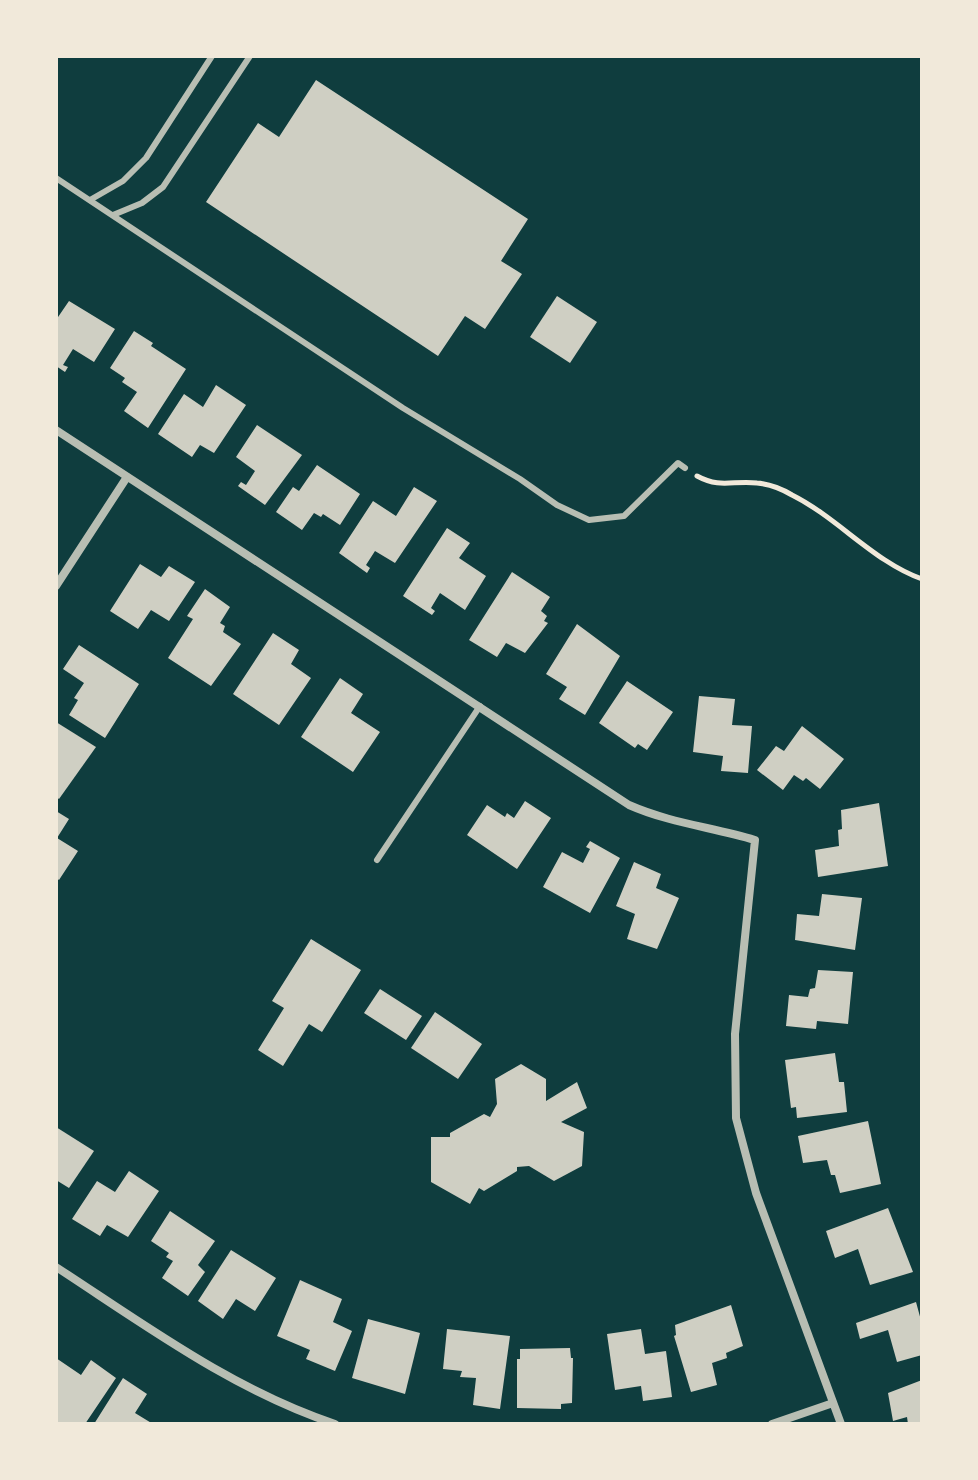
<svg xmlns="http://www.w3.org/2000/svg" width="978" height="1480" font-family="'Fira Sans',sans-serif">
<style>
.building{fill:#cfcfc3}
.lines{fill:none;stroke-linecap:round;stroke-linejoin:round}
.path{stroke:#f1e9da;stroke-width:5}
.service{stroke:#b8beb3;stroke-width:6}
.minor{stroke:#b8beb3;stroke-width:8}
</style>
<rect width="100%" height="100%" fill="#0f3d3e"/>
<g class="building">
<polygon points="316,80 528,219 501,261 522,274 485,329 465,316 438,356 206,202 258,123 279,137"/>
<polygon points="557,296 597,322 570,363 530,337"/>
<polygon points="69,301 115,329 94,362 73,349 63,365 68,367 65,372 56,366 56,320"/>
<polygon points="134,331 153,343 151,346 186,369 148,428 124,411 137,392 122,382 125,378 110,368"/>
<polygon points="216,385 246,405 214,453 200,445 192,457 158,434 184,394 203,407"/>
<polygon points="257,425 302,455 265,505 238,486 241,482 246,485 255,471 236,457"/>
<polygon points="317,465 360,494 340,525 323,514 321,517 314,513 302,530 276,512 293,487 299,491"/>
<polygon points="414,487 437,501 395,563 375,551 366,565 370,568 367,573 339,553 373,501 396,516"/>
<polygon points="447,528 470,543 459,558 486,576 465,610 440,593 431,608 435,611 432,615 403,596"/>
<polygon points="140,564 161,577 169,566 195,582 169,621 151,610 138,629 110,611"/>
<polygon points="512,572 550,597 541,611 547,616 544,621 548,623 525,653 506,643 497,657 469,640"/>
<polygon points="205,589 230,607 220,623 225,626 223,632 241,644 211,686 168,658 193,619 187,616"/>
<polygon points="577,624 620,656 585,715 559,699 567,687 546,674"/>
<polygon points="273,633 299,650 291,664 311,678 279,725 233,694"/>
<polygon points="79,645 139,684 105,738 69,715 78,700 74,698 84,683 63,669"/>
<polygon points="340,678 363,694 351,713 380,732 353,772 301,737"/>
<polygon points="627,681 673,712 647,750 638,744 635,748 599,723"/>
<polygon points="699,696 735,699 732,725 752,726 748,773 721,771 723,756 693,752"/>
<polygon points="56,722 96,747 59,799 56,797"/>
<polygon points="802,726 844,759 820,789 806,778 803,781 794,775 783,790 757,770 776,746 784,751"/>
<polygon points="525,801 551,818 517,869 467,835 487,805 505,817 507,813 514,818"/>
<polygon points="879,803 888,866 818,877 815,850 839,846 838,830 842,829 841,810"/>
<polygon points="56,811 69,819 57,838 78,851 59,880 56,878"/>
<polygon points="590,841 620,858 590,913 543,887 562,852 583,863 590,849 586,847"/>
<polygon points="634,862 661,874 656,888 679,898 657,949 627,939 635,914 616,906"/>
<polygon points="822,894 862,898 855,950 795,940 797,914 819,916"/>
<polygon points="311,939 361,970 322,1032 309,1024 283,1066 258,1050 284,1008 272,1001"/>
<polygon points="818,970 853,972 848,1024 817,1021 816,1029 786,1026 789,995 808,997 810,989 815,988"/>
<polygon points="380,989 422,1016 406,1040 364,1013"/>
<polygon points="435,1012 482,1044 458,1079 411,1048"/>
<polygon points="835,1053 839,1082 844,1082 847,1112 797,1118 796,1107 791,1108 785,1060"/>
<polygon points="521,1064 546,1079 546,1101 577,1082 587,1108 561,1122 584,1132 582,1166 554,1181 529,1166 517,1167 517,1171 484,1191 479,1188 470,1204 431,1182 431,1137 450,1137 450,1133 484,1114 490,1117 497,1104 495,1079"/>
<polygon points="868,1121 881,1184 840,1193 835,1175 831,1175 827,1160 803,1163 798,1136"/>
<polygon points="56,1127 94,1151 69,1188 56,1180"/>
<polygon points="129,1171 159,1191 128,1237 107,1225 100,1236 72,1219 97,1181 115,1192"/>
<polygon points="888,1208 913,1272 870,1285 858,1249 835,1258 826,1231"/>
<polygon points="170,1211 215,1241 198,1265 205,1272 188,1296 162,1278 173,1261 166,1257 169,1253 151,1241"/>
<polygon points="231,1250 276,1278 255,1311 236,1299 223,1319 198,1301"/>
<polygon points="300,1280 342,1299 333,1322 352,1331 335,1371 306,1359 310,1350 277,1336"/>
<polygon points="916,1302 922,1324 922,1355 897,1362 888,1330 860,1339 856,1323"/>
<polygon points="731,1305 743,1346 726,1353 727,1358 712,1363 717,1385 691,1392 674,1336 676,1335 675,1325"/>
<polygon points="368,1319 420,1333 405,1394 352,1378"/>
<polygon points="447,1329 510,1336 500,1409 473,1405 476,1378 460,1377 462,1371 443,1369"/>
<polygon points="641,1329 645,1354 666,1351 672,1397 643,1401 641,1386 615,1390 607,1334"/>
<polygon points="570,1348 571,1358 573,1358 572,1403 561,1404 561,1409 517,1408 517,1359 520,1359 520,1349"/>
<polygon points="56,1358 81,1375 91,1360 116,1378 85,1424 56,1424"/>
<polygon points="123,1378 147,1394 135,1413 153,1424 94,1424"/>
<polygon points="922,1380 922,1424 908,1424 907,1417 893,1421 888,1393"/>
</g>
<g class="lines">
<path class="path" d="M 697,476 C 721,489 733,480 757,483 C 769,484 782,489 792,495 C 838,518 874,562 922,579"/>
<g class="service">
<polyline points="56,178 403,408 520,479 557,505 589,520 624,516 678,463 685,468"/>
<polyline points="90,200 123,181 146,158 212,56"/>
<polyline points="113,215 142,203 163,187 250,56"/>
<polyline points="377,860 480,706"/>
</g>
<g class="minor">
<path d="M 56,430 L 629,805 C 670,823 711,827 755,840 L 735,1034 L 736,1118 L 756,1193 L 841,1424"/>
<polyline points="56,586 127,477"/>
<path d="M 56,1267 C 145,1325 233,1390 335,1424"/>
<polyline points="772,1424 833,1403"/>
</g>
</g>
<rect width="978" height="1480" fill="none" stroke="#f1e9da" stroke-width="116"/>
</svg>
